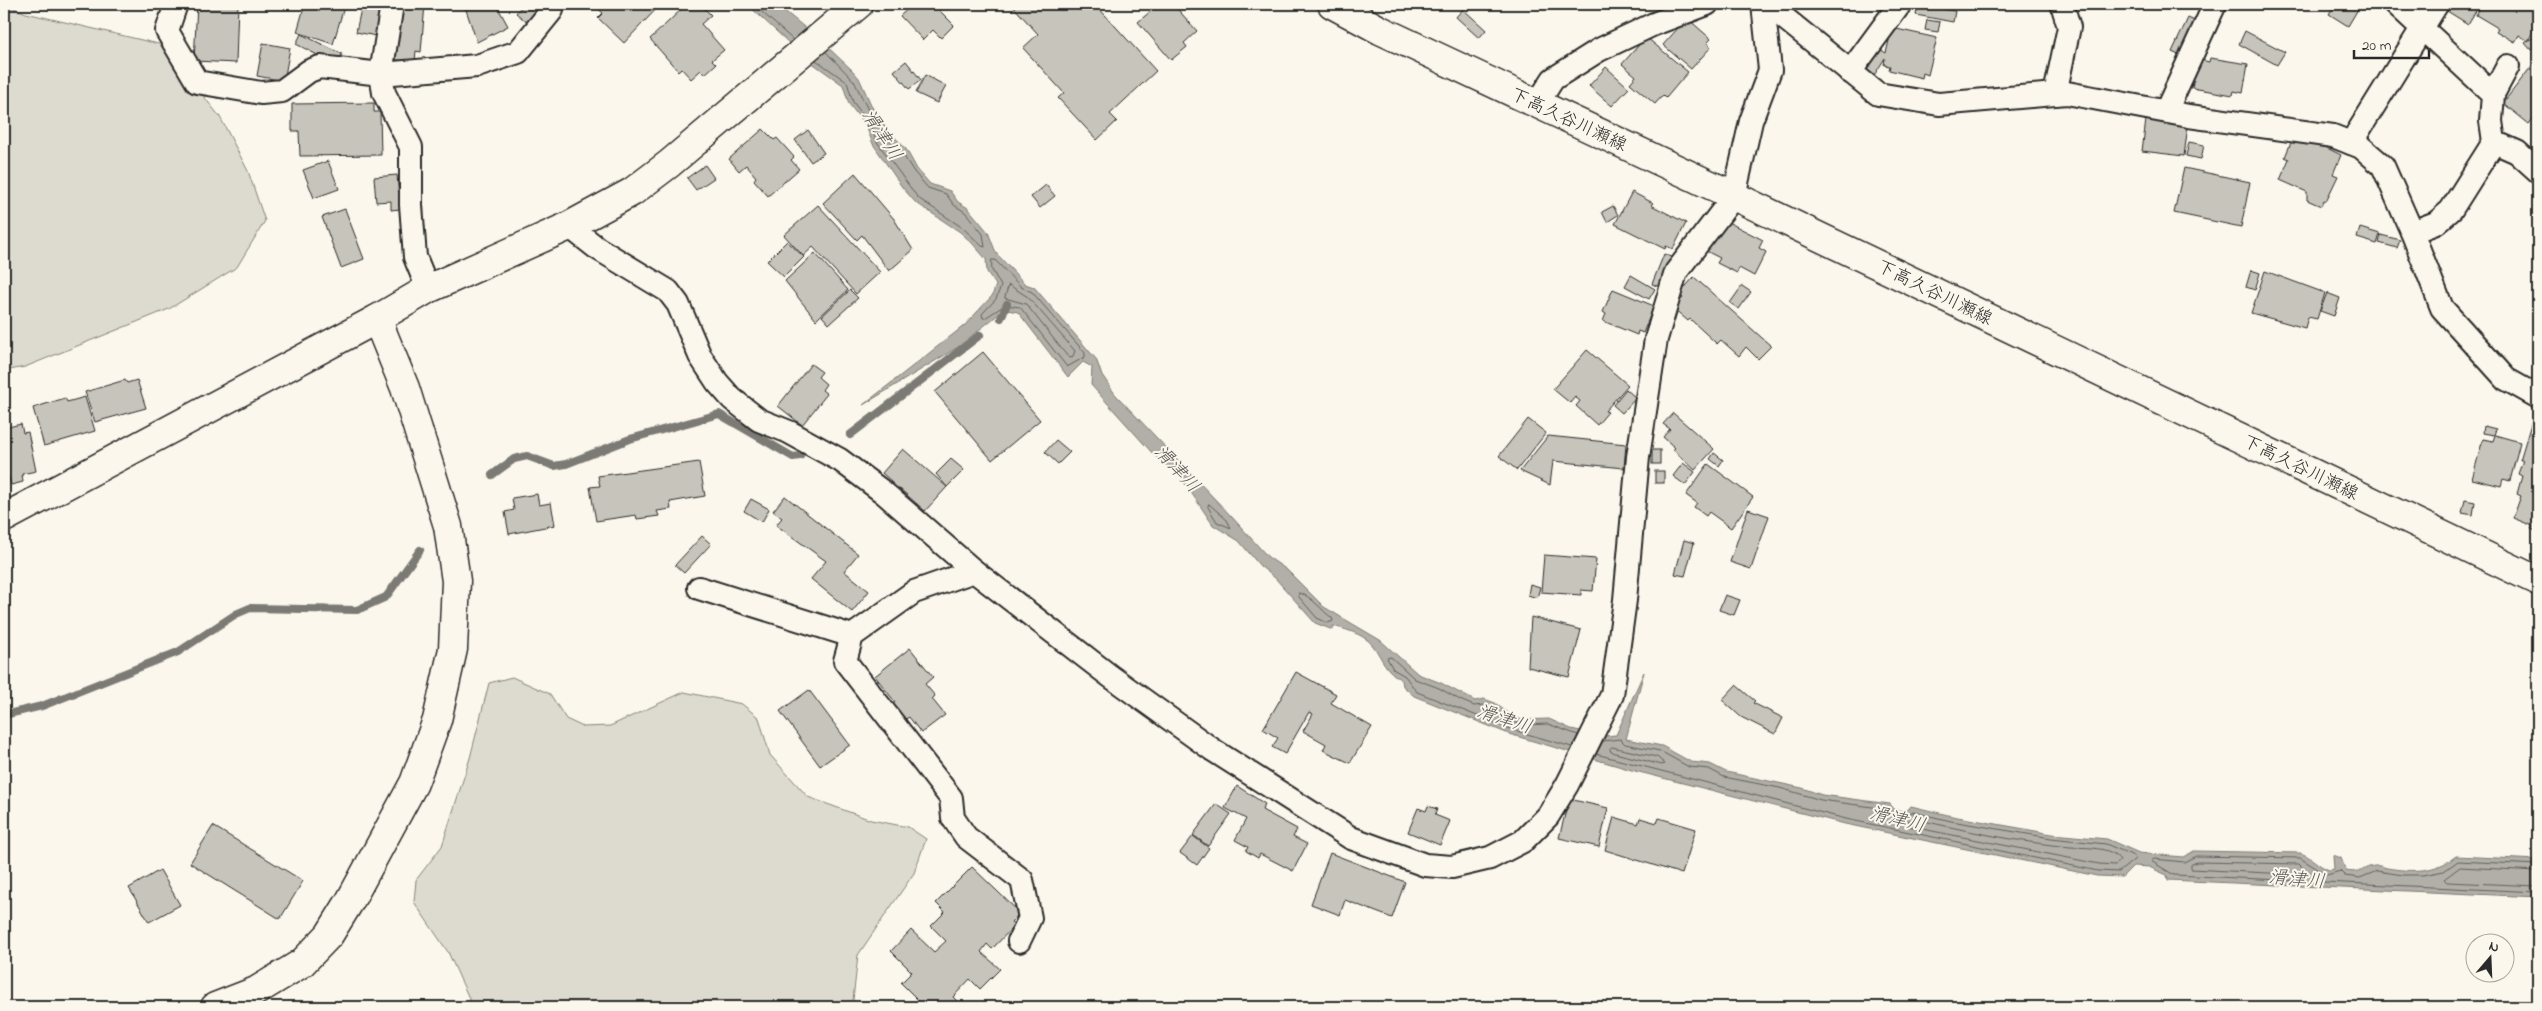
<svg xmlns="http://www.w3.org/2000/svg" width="2542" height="1011" font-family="'Indie Flower','Klee One',sans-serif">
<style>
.green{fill:#dddad0;stroke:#84827e}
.water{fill:#b1afa7;stroke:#7b7a75}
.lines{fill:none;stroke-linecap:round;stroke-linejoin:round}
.shore{stroke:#61605d;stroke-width:1}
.stream{stroke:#7b7a75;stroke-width:8}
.building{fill:#c7c4bc;stroke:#2b2b2b}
.street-casing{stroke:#2b2b2b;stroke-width:26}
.secondary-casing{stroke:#2b2b2b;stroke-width:31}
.street{stroke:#fbf7ec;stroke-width:22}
.secondary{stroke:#fbf7ec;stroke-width:28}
.labels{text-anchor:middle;stroke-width:4;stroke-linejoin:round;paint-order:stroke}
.street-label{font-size:18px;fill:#2b2b2b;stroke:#fbf7ec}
.water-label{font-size:19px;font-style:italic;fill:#5a5956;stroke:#fbf7ec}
</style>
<rect width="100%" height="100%" fill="#fbf7ec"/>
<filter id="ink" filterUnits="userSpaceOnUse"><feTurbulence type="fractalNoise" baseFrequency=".02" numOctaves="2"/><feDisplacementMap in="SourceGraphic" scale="10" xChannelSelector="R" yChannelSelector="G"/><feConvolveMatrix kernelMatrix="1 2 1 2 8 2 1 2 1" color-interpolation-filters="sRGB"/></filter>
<g filter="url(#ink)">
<g class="green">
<polygon points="4,4 26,13 163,45 220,117 248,171 265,221 237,267 169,309 25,367 4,371"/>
<polygon points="512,677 550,694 566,719 583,727 610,726 684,692 742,704 759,718 770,755 808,797 871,820 908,827 926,839 914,873 858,955 853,1000 856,1007 473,1007 448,952 414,902 416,880 442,846 470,758 489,683"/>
</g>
<path class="water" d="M 747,4 L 776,4 L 820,40 L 852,70 L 859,78 L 873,109 L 887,129 L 906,149 L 917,169 L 930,184 L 950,191 L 958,202 L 968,208 L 988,232 L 996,253 L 1025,284 L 1034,287 L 1096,359 L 1102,375 L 1115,394 L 1231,516 L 1268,557 L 1287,570 L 1324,607 L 1380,640 L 1418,674 L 1441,683 L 1475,701 L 1484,699 L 1495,703 L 1510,715 L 1522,720 L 1549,719 L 1571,729 L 1604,736 L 1616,735 L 1644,672 L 1626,739 L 1662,746 L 1691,762 L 1710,764 L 1726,772 L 1802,788 L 1822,795 L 1890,804 L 1895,810 L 1905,811 L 1911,806 L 1952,816 L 2052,834 L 2107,839 L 2139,853 L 2183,857 L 2194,851 L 2300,853 C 2311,856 2318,866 2329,870 L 2334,869 L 2333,855 L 2341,858 L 2346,871 C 2366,874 2361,867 2375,866 C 2379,865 2383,867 2387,868 C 2412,872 2435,873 2456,856 L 2538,860 L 2538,897 L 2168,880 L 2167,875 L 2149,867 L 2133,866 L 2122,877 L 2097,876 L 1845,824 L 1635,771 L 1509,734 L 1414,696 L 1403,686 L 1402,680 C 1380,668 1381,650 1366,639 C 1356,632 1344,629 1333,626 L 1333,630 L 1315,623 L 1275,578 L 1260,566 L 1239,541 L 1213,525 L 1180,476 L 1154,455 L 1091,385 L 1092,367 L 1083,362 L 1068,377 L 1018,312 L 1007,310 L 1000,313 L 958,347 L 863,405 L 965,325 L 992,296 L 996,285 L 987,272 L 986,259 L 972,243 L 960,232 L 915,202 L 902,187 L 873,144 L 866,126 L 849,104 L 843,85 L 804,57 Z"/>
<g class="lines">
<g class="shore">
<polyline points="753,4 793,40"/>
<polyline points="816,60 847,82 853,102 870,124 877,142 918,198 963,228 982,246 985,247 983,234 965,212 954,205 946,194 928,188 914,172 902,153 883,133 869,112 854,81 826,52"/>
<polygon points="992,260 995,260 1021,287 1032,292 1085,353 1085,357 1067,367 1020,307 1005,305 985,318 983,318 982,314 996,299 1001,286 992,270"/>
<polygon points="1009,285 1028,297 1075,351 1072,358 1068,357 1026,304 1005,298"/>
<polygon points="1209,504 1227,520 1231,528 1217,522 1208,507"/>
<path d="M 1299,593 C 1311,595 1322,611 1332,618 L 1333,621 L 1328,623 L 1317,618 L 1299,597 Z"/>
<polyline points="1572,747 1510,729 1417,692 1405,676 1393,669 1387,658 1391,657 1415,679 1439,688 1460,700 1474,706 1484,705 1493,708 1508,719 1521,725 1548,724 1578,735"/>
<polygon points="1612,747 1657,757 1665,764 1662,765 1611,752 1610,749"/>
<polyline points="1596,754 1846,819 2098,871 2119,872 2135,859 2134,856 2106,844 2051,838 1951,821 1913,812 1903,816 1893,814 1887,809 1821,800 1780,788 1724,777 1709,769 1689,767 1660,751 1625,744 1620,739 1603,741"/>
<path d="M 1915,819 C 1966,831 2018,842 2070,847 C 2085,848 2111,846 2120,860 L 2115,865 L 2099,864 L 1907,826 L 1907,822 Z"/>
<polygon points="2197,862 2299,864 2308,873 2306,875 2191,869 2191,865"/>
<polyline points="2538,865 2458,861 2444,871 2423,875 2403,875 2377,871 2360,878 2345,876 2340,871 2327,875 2300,858 2196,856 2184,862 2154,859 2151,861 2174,875 2538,892"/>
<polyline points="2538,871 2460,867 2444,879 2447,882 2538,886"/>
</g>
<g class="stream">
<polyline points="1001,318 1007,304"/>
<polyline points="850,435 980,335"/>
<polyline points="492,475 514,459 527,456 554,466 566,464 630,439 719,414 793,457 800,456"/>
<polyline points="4,715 42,706 178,652 236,614 250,608 357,610 386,597 420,550"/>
</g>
</g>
<g class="building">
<polygon points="197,4 238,4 236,63 194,61"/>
<polygon points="305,4 332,4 344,7 333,44 297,32"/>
<polygon points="362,4 382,4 376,36 356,32"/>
<polygon points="401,4 425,4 421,52 416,51 415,61 396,60"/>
<polygon points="464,4 496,4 508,26 477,42"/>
<polygon points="524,4 545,4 528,23 516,13"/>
<polygon points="593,4 661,4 624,43 598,18 603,13"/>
<polygon points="692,4 700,4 711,15 701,24 724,50 712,60 716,64 705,74 701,70 691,79 681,68 678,71 650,39 686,5 688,7"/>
<polygon points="913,4 933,4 954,25 941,38 933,30 923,40 900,16"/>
<polygon points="1011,4 1095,4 1156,71 1110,114 1117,121 1097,140 1058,98 1064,93 1023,48 1038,34"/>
<polygon points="1159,4 1173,4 1197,31 1184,43 1187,47 1171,60 1138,22"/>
<polygon points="1918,4 1942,4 1941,9 1955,11 1953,22 1916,15"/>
<polygon points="2335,4 2361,4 2348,26 2329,14"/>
<polygon points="2451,4 2480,4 2468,24 2447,11"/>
<polygon points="2482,4 2538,4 2538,22 2528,41 2519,35 2515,42 2496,31 2498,28 2476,15"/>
<polygon points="1463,9 1486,30 1479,38 1456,17"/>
<polygon points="1687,18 1711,39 1707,43 1711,47 1691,69 1663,45"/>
<polygon points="2188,18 2197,22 2181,56 2172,52"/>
<polygon points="1927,20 1940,22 1938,32 1925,30"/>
<polygon points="1892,28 1937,38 1928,75 1923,73 1922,78 1889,70 1890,66 1884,65 1885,58 1873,77 1860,69 1875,46 1886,53"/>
<polygon points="2245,31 2285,52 2277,65 2239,44"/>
<polygon points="301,34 342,54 337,65 296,44"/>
<polygon points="2538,34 2538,44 2531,50 2525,43"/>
<polygon points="1646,37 1688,72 1666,98 1663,95 1655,104 1630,83 1636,76 1622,64"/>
<polygon points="263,43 290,48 284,81 257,76"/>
<polygon points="2210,58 2248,64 2243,93 2234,91 2233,95 2192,88 2197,59 2209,62"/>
<polygon points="2538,58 2538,112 2529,124 2503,103"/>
<polygon points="906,61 921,80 909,89 894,71"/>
<polygon points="1606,67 1629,88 1612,106 1589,86"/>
<polygon points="925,75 946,86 937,103 916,93"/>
<polygon points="374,103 374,112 380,112 381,155 300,156 299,131 292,131 292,104"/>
<polygon points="2146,120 2188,125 2184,156 2142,151"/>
<polygon points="763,129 774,140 777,138 794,157 791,160 799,169 768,196 754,180 756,177 746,165 739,171 729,159"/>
<polygon points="808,130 824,153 811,162 795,140"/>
<polygon points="2292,140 2327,148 2341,155 2333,174 2338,176 2326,201 2324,200 2321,206 2307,200 2307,192 2280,180 2289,159 2285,157"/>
<polygon points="2189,142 2204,145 2201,159 2186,156"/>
<polygon points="328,161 339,189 314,198 303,170"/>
<polygon points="705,165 714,178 696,190 687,178"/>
<polygon points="2184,168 2250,182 2241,227 2174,213"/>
<polygon points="855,173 894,219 913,250 889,271 862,235 857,240 823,203"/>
<polygon points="397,175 400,209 391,210 391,201 376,202 374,177"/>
<polygon points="1046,185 1055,196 1040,208 1031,197"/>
<polygon points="1632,192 1653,203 1651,205 1686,223 1673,249 1666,246 1665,249 1615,224"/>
<polygon points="818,205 880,272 856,294 813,247 803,256 784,235"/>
<polygon points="1613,206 1618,215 1607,222 1602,212"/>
<polygon points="345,209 364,259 341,268 322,217"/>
<polygon points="1720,218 1763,240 1759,248 1766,252 1754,276 1739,268 1737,273 1717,263 1720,258 1704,250"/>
<polygon points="2360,228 2380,234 2377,244 2357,238"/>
<polygon points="2381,235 2400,240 2397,248 2379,243"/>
<polygon points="787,241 804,257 784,277 767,261"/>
<polygon points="815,253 848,290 816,320 785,281"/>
<polygon points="1664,254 1674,258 1662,288 1652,284"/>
<polygon points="2251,270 2260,273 2255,290 2246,287"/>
<polygon points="2265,271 2325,293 2317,319 2308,317 2305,328 2251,313"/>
<polygon points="1631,275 1655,289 1649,299 1625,286"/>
<polygon points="1694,277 1771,346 1758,359 1746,347 1739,356 1721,340 1717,344 1690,319 1688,321 1673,308 1683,298 1679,294"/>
<polygon points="1742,286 1751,292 1739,309 1730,303"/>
<polygon points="1613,289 1654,306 1643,333 1638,331 1637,335 1603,321 1606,314 1603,312"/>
<polygon points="850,290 858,298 829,324 822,316"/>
<polygon points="2327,293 2340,298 2334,316 2320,311"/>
<polygon points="1587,350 1628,385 1605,411 1608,412 1597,425 1576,406 1580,401 1575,397 1570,403 1553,389"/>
<polygon points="983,352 1040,420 992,460 935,392"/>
<polygon points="811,364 822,372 818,377 826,384 822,390 827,394 802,425 778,406"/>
<polygon points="125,380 127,383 137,380 146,408 95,422 85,392"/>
<polygon points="1626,389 1636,398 1622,413 1613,405"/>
<polygon points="85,397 95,431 44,446 33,408 65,398 67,402"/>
<polygon points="1673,413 1714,449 1695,470 1673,450 1675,448 1663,437 1670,429 1663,424"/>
<polygon points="2533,417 2538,419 2538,445 2532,461 2538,464 2538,472 2532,488 2538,491 2538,532 2531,529 2533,526 2513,518 2521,496 2517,494 2522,476 2518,474 2523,460 2520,460"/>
<polygon points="1528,419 1546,433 1517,470 1499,456"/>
<polygon points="21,424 23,433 28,432 36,471 22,474 23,482 11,485 9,477 4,478 4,428"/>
<polygon points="2484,426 2496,429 2494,435 2483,433"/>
<polygon points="2495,435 2520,442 2510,481 2503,479 2501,486 2472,479 2483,439 2493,441"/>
<polygon points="1548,436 1626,444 1624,468 1553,461 1550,485 1520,471"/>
<polygon points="1056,440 1070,452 1058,464 1045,452"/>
<polygon points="903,449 947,487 925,511 900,489 897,493 888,485 891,481 882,473"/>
<rect x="1652" y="450" width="8" height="14"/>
<polygon points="1714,453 1723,460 1719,466 1710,459"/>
<polygon points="951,459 964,470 947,487 936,474"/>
<polygon points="699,462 705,496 670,502 671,509 657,511 659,516 637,519 636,515 596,521 590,487 600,486 598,476"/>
<polygon points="1683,463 1695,472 1685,485 1673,476"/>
<polygon points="1708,464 1753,497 1731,528 1709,512 1706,516 1694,507 1697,503 1686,495"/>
<rect x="1655" y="471" width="9" height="12"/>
<polygon points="537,494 539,505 551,503 555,525 509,534 505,512 514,510 512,498"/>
<polygon points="785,496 858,554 844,571 869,591 852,612 811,579 826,561 776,525 782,518 773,511"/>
<polygon points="751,499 769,509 762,522 744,511"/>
<polygon points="2465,500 2475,502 2473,515 2462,513"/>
<polygon points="1748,509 1769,516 1751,569 1730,562"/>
<polygon points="702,536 711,544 684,573 675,565"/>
<polygon points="1684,540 1694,543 1685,576 1675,574"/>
<polygon points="1544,555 1596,559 1593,591 1581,590 1581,595 1541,592"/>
<polygon points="1530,584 1540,587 1537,598 1528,595"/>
<polygon points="1725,595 1740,600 1734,615 1719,610"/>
<polygon points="1531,617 1581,630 1569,677 1528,667"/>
<polygon points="910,648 933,677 925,684 935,696 932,699 945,715 921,733 909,717 904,720 892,705 895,702 875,676"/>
<polygon points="1296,672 1336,694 1331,703 1372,727 1350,763 1323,750 1326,744 1303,731 1313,714 1309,712 1285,754 1272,747 1278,738 1263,729"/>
<polygon points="1736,685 1755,701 1753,703 1783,718 1775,734 1741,717 1722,700"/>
<polygon points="809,690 850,745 820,766 780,711"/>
<polygon points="1237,786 1265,804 1262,810 1297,829 1293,837 1307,844 1293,871 1260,854 1258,858 1246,851 1248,847 1235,840 1246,819 1225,808"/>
<polygon points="1569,799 1608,808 1599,847 1559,838"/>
<polygon points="1216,804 1231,814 1208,846 1193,835"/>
<polygon points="1428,806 1437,809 1435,815 1450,821 1440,845 1408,832 1418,808 1426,811"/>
<polygon points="1614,817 1638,824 1640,818 1657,823 1659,818 1696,829 1682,874 1605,850"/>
<polygon points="213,826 303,881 280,919 190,863"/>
<polygon points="1193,836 1209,848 1197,865 1180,853"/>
<polygon points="1330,853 1405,882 1392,918 1345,900 1340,915 1311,904"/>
<polygon points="972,867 1020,913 1011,922 1015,925 992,949 987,944 981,952 1000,969 980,989 970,979 953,997 957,1001 951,1007 925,1007 901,983 912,972 891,951 911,930 934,952 946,941 931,926 945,912 936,903"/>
<polygon points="160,870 180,905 149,922 129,888"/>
</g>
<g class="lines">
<defs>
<g id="street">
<polyline points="176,4 167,31 197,82 261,93 282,91 309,71 320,67 381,74 477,66 518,52 552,10"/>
<polyline points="392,4 381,74 384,93 411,147 411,205 415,257 428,289"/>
<polyline points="1767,4 1878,94 1939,104 2067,93 2189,116 2333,136 2361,147 2383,166 2412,232 2442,308 2506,379 2538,397"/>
<polyline points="2396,4 2493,94 2491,121 2494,142 2451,210 2436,223 2412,232"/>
<polyline points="1850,72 1900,4"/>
<polyline points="2055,94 2069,27 2062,4"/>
<polyline points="2493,94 2508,66"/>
<polyline points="1537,104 1553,79 1599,50 1654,24 1707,4"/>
<polyline points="2166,111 2215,4"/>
<polyline points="2494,142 2517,152 2538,171"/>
<polyline points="2351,143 2437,4"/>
<polyline points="569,226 597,248 668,291 678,304 700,356 717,382 732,399 759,420 789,432 840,460 883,492 974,571 1110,676 1213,750 1351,838 1425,865 1452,867 1490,858 1523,841 1548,816 1567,785 1612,695 1625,600 1638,457 1656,339 1676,272 1734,196 1751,121 1770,70 1763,4"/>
<polyline points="974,571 914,592 852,636 845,661 951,798 953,818 966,837 1022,880 1030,918 1019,941"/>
<polyline points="699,588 852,636"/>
</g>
<g id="secondary">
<polyline points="1332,4 1380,30 1734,196 2538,581"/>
<polyline points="4,518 377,319 428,289 569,226 632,192 669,164 859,4"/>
<polyline points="215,1007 256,991 302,963 329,935 350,901 414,783 437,720 453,649 456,581 448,526 405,388 377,319"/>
</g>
</defs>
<use href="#street" class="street-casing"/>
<use href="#secondary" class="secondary-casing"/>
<use href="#street" class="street"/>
<use href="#secondary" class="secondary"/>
</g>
</g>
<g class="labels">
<g class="street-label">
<text transform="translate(1569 119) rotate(25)" y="6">下高久谷川瀬線</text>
<text transform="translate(1935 292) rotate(26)" y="6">下高久谷川瀬線</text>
<text transform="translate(2301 467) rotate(26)" y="6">下高久谷川瀬線</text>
</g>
<g class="water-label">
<text transform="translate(883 134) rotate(57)" y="7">滑津川</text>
<text transform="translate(1178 468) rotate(47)" y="7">滑津川</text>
<text transform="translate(1505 718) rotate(18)" y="7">滑津川</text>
<text transform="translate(1898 818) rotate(14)" y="7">滑津川</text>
<text transform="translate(2297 878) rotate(5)" y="7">滑津川</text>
</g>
</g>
<rect width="2542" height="1011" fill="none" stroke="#fbf7ec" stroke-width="20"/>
<rect x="10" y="10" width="2522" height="991" fill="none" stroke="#2b2b2b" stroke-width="2" filter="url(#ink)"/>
<g transform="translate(2490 958) rotate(19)"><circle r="24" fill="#fbf7ec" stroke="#a8a59f"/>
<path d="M0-4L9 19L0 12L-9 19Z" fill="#2b2b2b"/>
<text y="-8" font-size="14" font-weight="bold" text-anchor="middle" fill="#2b2b2b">N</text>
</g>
<path d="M2354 50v8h75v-8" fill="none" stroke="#2b2b2b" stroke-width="2.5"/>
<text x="2362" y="50" font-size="15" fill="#2b2b2b" stroke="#fbf7ec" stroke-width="4" paint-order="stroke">20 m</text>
</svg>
